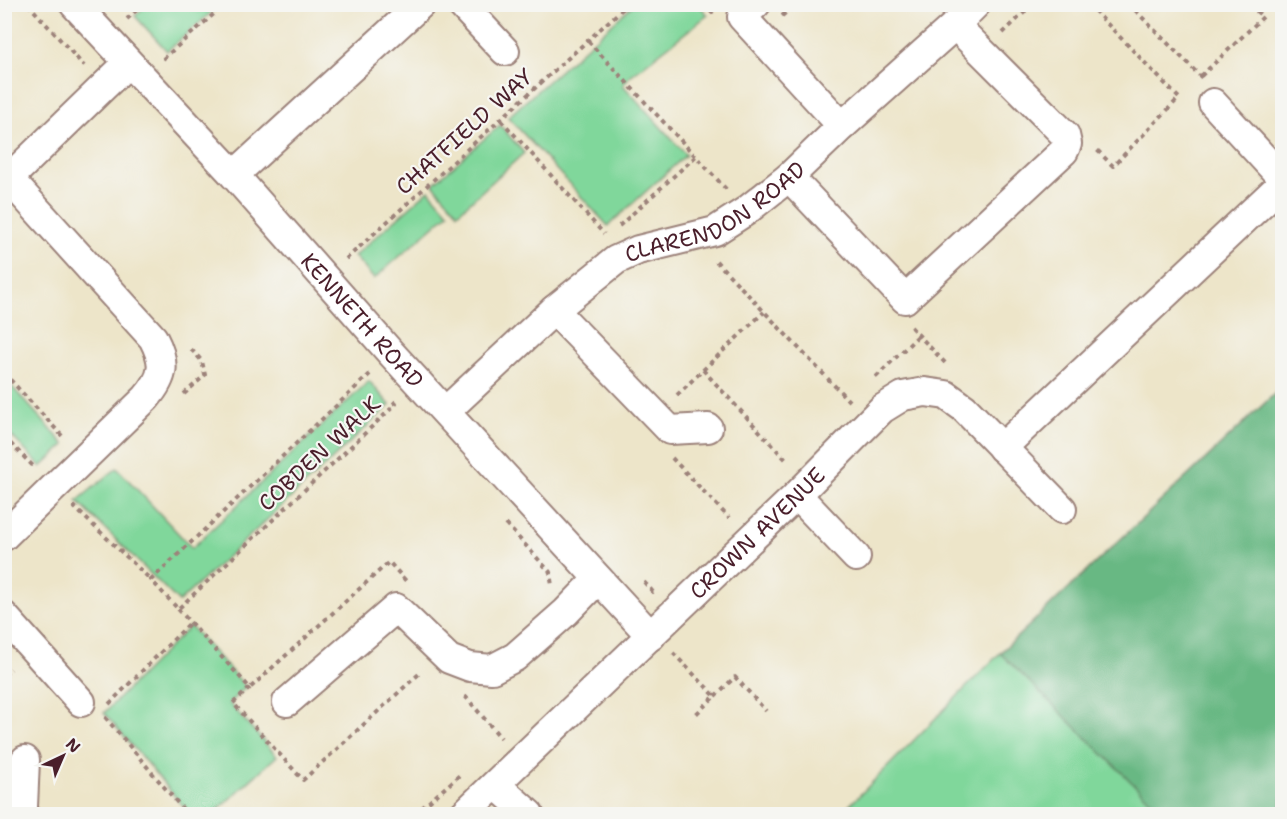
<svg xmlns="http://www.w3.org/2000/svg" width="1287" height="819" font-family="'Shantell Sans',sans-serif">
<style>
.green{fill:#80d79b;stroke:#657b63;stroke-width:1.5}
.forest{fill:#68b883;stroke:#596c57;stroke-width:1.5}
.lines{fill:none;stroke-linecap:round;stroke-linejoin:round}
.minor-casing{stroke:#9c827a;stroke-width:32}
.path{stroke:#9c827a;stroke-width:4;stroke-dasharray:4.5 4.5;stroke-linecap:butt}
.minor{stroke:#fff;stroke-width:28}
.labels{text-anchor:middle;stroke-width:4.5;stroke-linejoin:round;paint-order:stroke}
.street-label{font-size:22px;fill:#4a1f2b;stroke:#f6f6f2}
</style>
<rect width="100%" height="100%" fill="#f6f6f2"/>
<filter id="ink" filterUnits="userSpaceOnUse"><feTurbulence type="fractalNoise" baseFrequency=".0167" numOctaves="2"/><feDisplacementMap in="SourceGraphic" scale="12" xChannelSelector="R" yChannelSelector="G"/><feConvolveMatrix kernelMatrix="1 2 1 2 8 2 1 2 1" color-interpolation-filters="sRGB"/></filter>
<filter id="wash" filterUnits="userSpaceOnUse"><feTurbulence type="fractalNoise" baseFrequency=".008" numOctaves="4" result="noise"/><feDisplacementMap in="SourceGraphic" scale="24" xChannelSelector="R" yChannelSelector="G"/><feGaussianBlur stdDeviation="1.35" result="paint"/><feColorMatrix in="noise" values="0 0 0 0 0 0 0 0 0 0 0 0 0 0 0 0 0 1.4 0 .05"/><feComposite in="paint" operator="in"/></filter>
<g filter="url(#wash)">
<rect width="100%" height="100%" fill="#ede5c9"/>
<g class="green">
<polygon points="147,4 220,4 220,5 167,51 135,16"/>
<polygon points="633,5 699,5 708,15 629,77 623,85 686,155 608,226 508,117"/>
<polygon points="500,125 524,153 458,213 433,184"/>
<polygon points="429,190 449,213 374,279 354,256"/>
<polygon points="5,379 65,445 41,467 5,429"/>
<polygon points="369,381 390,405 179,602 77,501 117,468 192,548"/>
<polygon points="1282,387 1282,814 841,814 1000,653"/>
<polygon points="190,626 246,687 229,703 277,756 213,814 190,814 104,713"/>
</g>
<polygon class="forest" points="1282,387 1282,814 1164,814 1000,653"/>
</g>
<g filter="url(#ink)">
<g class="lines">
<defs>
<g id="minor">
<path id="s1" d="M 74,4 L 234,175 L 390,352 L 651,636"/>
<polyline points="461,4 505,51"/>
<polyline points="756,4 742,17 842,126"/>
<polyline points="1213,103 1282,178"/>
<polyline points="234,175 421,4"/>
<polyline points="789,177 905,299 1064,151 1067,144 1065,135 955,25"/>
<polyline points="4,183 128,63"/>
<polyline points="554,310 670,430 708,428"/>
<path id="s2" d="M 446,411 L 554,310 L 616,260 L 638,250 L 715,231 L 746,211 L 789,177 L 842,126 L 955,25 L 976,4"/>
<polyline points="1002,448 1282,184"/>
<polyline points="797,495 856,557"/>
<path d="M 4,536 L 146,398 C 165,376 166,363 153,338 L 9,179"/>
<polyline points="4,616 81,702"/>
<polyline points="287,702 396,608 449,659 470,667 492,669 515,657 566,612 598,579"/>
<polyline points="496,785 529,814"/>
<polyline points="16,814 23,807 25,760"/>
<path id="s3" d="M 464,814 L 797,495 L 882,409 L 903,396 L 925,392 L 946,395 L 964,408 L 1062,509"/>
</g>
</defs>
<use href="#minor" class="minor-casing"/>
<g class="path">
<polyline points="28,4 84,66"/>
<polyline points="704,4 713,14"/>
<polyline points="1088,4 1179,98 1113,166 1095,148"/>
<polyline points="1129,4 1202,78"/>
<polyline points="782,16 795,4"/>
<polyline points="127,19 143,4"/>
<polyline points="1003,33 1033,4"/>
<polyline points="588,41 727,190"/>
<polyline points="163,59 225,4"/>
<polyline points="1201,76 1263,17 1248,4"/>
<polyline points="501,120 604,234"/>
<polyline points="619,226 696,156"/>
<polyline points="346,259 628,4"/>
<polyline points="716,261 849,401"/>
<polyline points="911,327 947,365"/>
<polyline points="703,370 764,312"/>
<polyline points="4,373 65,439"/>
<polyline points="370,374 151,580 178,609 396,404 393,401"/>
<polyline points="876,377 919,335"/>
<polyline points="184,394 205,375 202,361 189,347"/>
<polyline points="677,395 703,370 788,462"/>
<polyline points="4,437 34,467"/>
<polyline points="672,458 729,518"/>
<polyline points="73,506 151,580"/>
<polyline points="506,524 550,572 552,586"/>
<polyline points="644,582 653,592 655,590"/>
<polyline points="178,609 250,688 389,562 406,581"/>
<polyline points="673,653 715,696 696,714"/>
<polyline points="4,675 11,669"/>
<polyline points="250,688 233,703 303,780 421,672"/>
<polyline points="465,696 501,738"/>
<polyline points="715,696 735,677 766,711"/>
<polyline points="109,704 191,622"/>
<polyline points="105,717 187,814"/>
<polyline points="415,814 462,773"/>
</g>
<use href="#minor" class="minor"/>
</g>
</g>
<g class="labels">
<g class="street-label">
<text transform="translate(464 131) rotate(-42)" y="8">CHATFIELD WAY</text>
<text dy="8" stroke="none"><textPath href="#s2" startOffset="339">CLARENDON ROAD</textPath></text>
<text dy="8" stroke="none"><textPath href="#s1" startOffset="428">KENNETH ROAD</textPath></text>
<text transform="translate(319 453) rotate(-43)" y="8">COBDEN WALK</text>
<text dy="8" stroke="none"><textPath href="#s3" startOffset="406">CROWN AVENUE</textPath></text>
</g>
</g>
<rect width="1287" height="819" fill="none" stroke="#f6f6f2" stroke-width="24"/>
<g transform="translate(63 756) rotate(44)" stroke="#f6f6f2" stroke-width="4.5" paint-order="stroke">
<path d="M0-4.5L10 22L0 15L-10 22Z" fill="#4a1f2b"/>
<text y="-9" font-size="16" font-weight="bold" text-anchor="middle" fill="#4a1f2b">N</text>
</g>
</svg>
